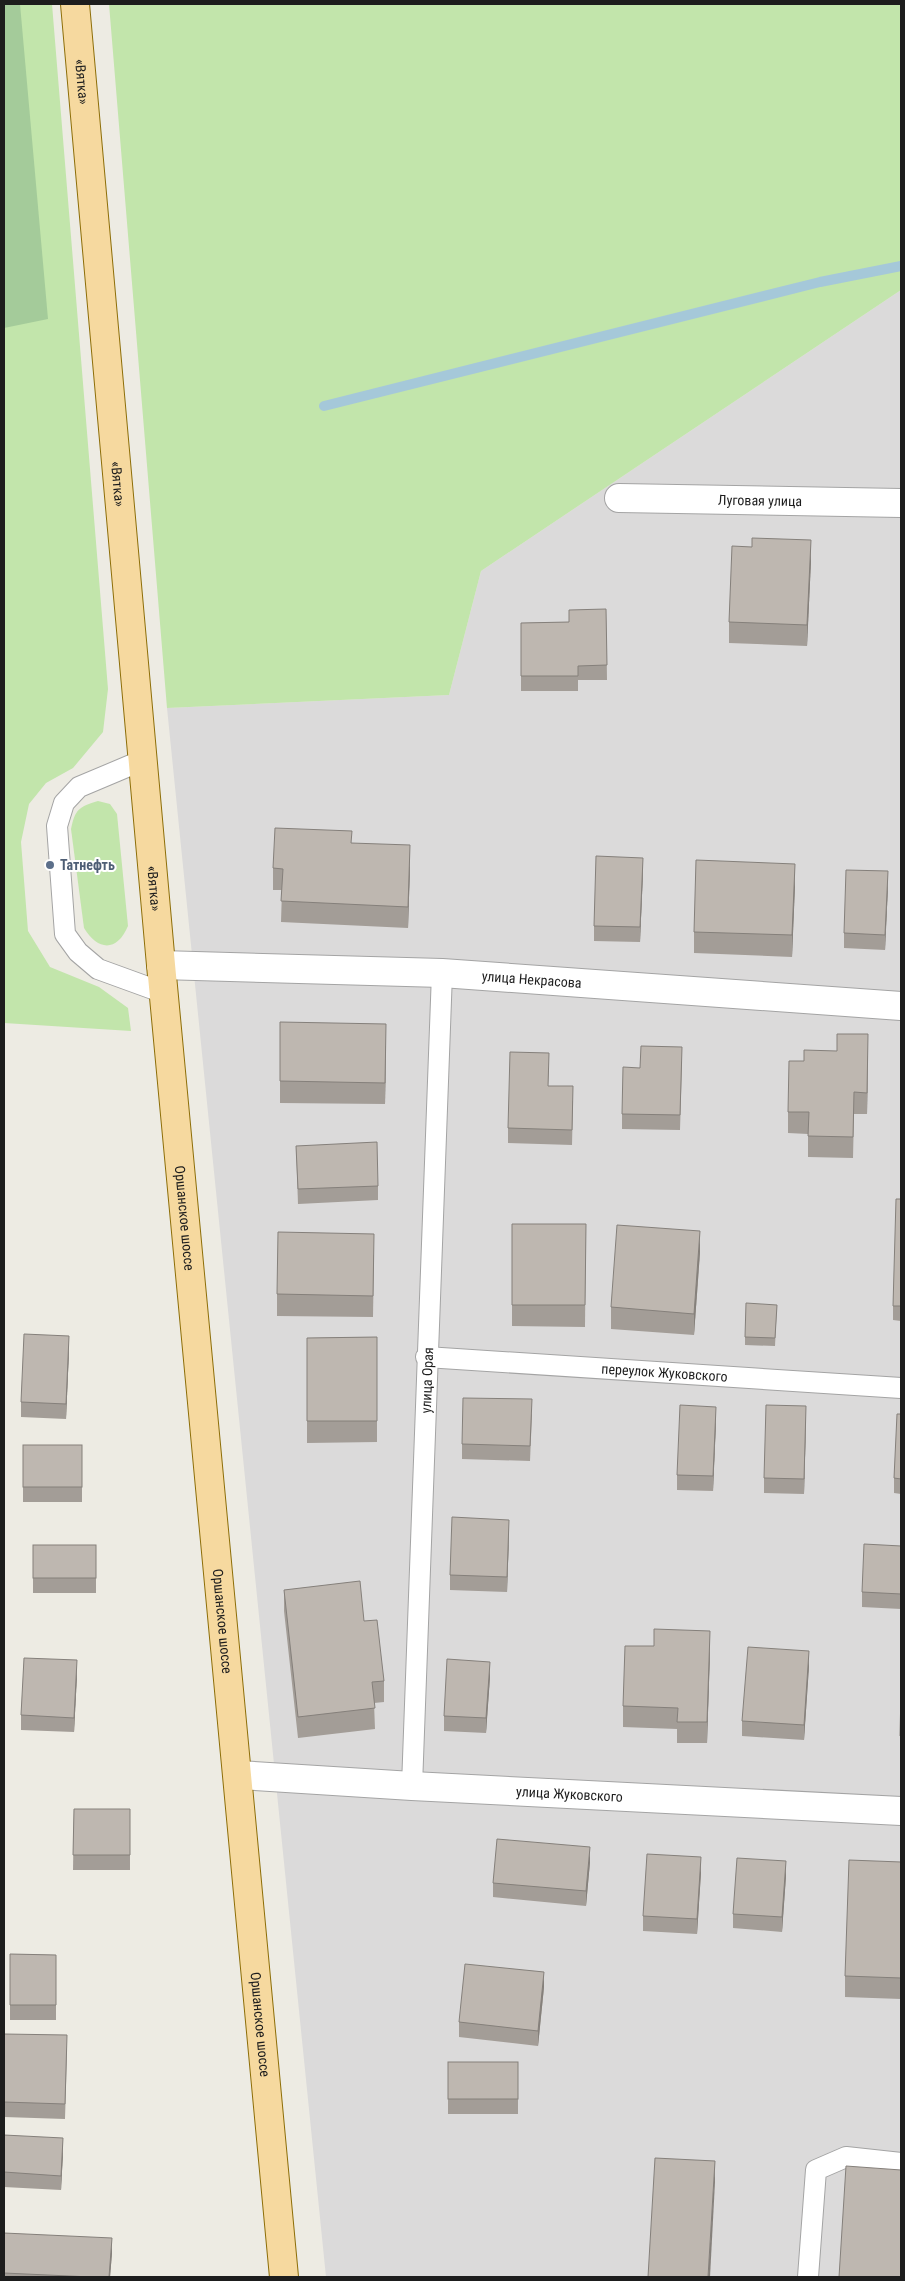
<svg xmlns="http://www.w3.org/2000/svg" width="905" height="2281" font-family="'Roboto Condensed',sans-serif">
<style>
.residential{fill:#dbdada}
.grass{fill:#c2e5ab}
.forest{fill:#a4cb9a}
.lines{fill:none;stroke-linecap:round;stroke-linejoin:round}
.stream{stroke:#a5c8d9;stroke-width:10}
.service-casing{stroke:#a4a4a4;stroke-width:22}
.minor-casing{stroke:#a4a4a4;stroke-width:30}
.primary-casing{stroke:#8d6e08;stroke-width:30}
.service{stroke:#fff;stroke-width:20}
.minor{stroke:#fff;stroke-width:28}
.primary{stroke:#f6d99f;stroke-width:28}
.wall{fill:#a39d97}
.shaded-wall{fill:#85807b}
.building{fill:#beb7b0;stroke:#85807b}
.service-dot{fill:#5c6f8a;stroke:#fff;stroke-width:2}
.labels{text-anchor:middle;stroke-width:4;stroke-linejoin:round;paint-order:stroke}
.street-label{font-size:14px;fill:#1d1d1d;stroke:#fff}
.service-label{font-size:14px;font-weight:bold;fill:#4e5e75;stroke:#fff;text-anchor:start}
</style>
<rect width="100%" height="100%" fill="#edebe3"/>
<polygon class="residential" points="901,290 901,2277 326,2277 167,708 449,695 481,571"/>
<g class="grass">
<polygon points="4,4 52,4 108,689 103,732 73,768 46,783 29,804 21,842 28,931 50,967 99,987 128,1008 131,1031 4,1023"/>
<polygon points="109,4 901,4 901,290 481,571 449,695 167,708"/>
<path d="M 98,801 L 110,804 L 117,814 L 128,926 C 117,952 98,951 84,928 L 71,829 C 75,809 79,807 98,801 Z"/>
</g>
<polygon class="forest" points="4,4 20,4 48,319 4,328"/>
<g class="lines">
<polyline class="stream" points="324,406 820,282 901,266"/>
<defs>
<g id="service">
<polyline points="143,760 79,787 64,803 57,826 65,934 78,952 98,969 164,993"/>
<path id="s1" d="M 426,1357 L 901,1388"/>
<path id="s2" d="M 412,1786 L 442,973"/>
<polyline points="808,2277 816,2170 846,2157 901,2163"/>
</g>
<g id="minor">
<path id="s3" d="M 619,498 L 901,503"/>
<path id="s4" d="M 161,965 L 442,973 L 901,1006"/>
<path id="s5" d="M 239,1775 L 412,1786 L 901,1811"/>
</g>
<g id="primary">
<path id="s6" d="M 75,4 L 161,965 L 284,2277"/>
</g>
</defs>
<use href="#service" class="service-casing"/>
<use href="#minor" class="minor-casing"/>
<use href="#primary" class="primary-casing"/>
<use href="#service" class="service"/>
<use href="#minor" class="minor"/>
<use href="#primary" class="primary"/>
</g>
<g class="wall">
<polygon points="752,547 811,561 807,646 729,643 729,622"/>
<polygon points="606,609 607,680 578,680 578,691 521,691 521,623 569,622"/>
<polygon points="352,843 410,867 408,928 281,922 282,890 273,890 273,868"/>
<polygon points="643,872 640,942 594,941 594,926"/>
<polygon points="795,885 792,957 694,953 694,932"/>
<polygon points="888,886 885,950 844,948 844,933"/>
<polygon points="280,1022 386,1046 385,1104 280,1103"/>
<polygon points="868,1056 867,1114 854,1114 853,1158 808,1157 808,1134 788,1133 788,1112 804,1061"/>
<polygon points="682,1062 680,1130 622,1129 622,1114 640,1068"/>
<polygon points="549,1068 548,1086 573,1101 572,1145 508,1143 508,1128"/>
<polygon points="296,1146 378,1186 378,1200 298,1204"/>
<polygon points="901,1199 901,1321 893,1320 893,1306"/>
<polygon points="512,1224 586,1224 585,1327 512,1326"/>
<polygon points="700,1252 694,1335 611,1329 611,1307"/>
<polygon points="374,1255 373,1317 277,1316 277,1294"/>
<polygon points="777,1305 775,1346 745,1345 745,1337"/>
<polygon points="377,1337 377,1442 307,1443 307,1338"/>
<polygon points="69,1351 66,1419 21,1417 21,1402"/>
<polygon points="532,1414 530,1461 462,1459 462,1444"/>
<polygon points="901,1414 901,1494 894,1493 894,1478"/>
<polygon points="806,1421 804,1494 764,1493 764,1478"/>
<polygon points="716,1422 713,1491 677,1490 677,1475"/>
<rect x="23" y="1445" width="59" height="57"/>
<polygon points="509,1535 507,1592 450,1590 450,1575"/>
<rect x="33" y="1545" width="63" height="48"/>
<polygon points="901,1546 901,1609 862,1607 862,1592"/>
<polygon points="284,1590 364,1621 384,1681 384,1702 374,1703 375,1729 298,1738 284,1611"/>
<polygon points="710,1652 707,1743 677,1743 677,1729 623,1727 623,1706"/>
<polygon points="809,1666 804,1740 742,1736 742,1721"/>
<polygon points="77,1675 74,1732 21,1730 21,1715"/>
<polygon points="490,1677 486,1733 444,1731 444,1716"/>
<polygon points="901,1691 901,1751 900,1751"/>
<polygon points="74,1809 130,1809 130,1870 73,1870"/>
<polygon points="590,1862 586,1906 493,1897 493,1883"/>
<polygon points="901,1862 901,1999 845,1997 845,1976"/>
<polygon points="701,1872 697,1934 643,1931 643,1916"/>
<polygon points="786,1876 782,1932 733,1928 733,1914"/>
<polygon points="10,1954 56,1955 56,2020 10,2020"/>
<polygon points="544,1987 538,2046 459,2037 459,2022"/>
<polygon points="4,2034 67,2050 65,2119 4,2117"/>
<rect x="448" y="2062" width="70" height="52"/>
<polygon points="4,2135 63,2153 61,2190 4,2187"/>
<polygon points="4,2233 112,2253 110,2277 4,2277"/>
</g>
<g class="shaded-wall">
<polygon points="811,540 811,561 807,646 807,625"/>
<polygon points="410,845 410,867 408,928 408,907"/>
<polygon points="643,858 643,872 640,942 640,927"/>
<polygon points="795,864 795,885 792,957 792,935"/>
<polygon points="888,871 888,886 885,950 885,935"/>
<polygon points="386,1024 386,1046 385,1104 385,1083"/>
<polygon points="868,1034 868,1056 867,1114 867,1093"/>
<polygon points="700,1231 700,1252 694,1335 694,1314"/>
<polygon points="69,1336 69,1351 66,1419 66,1404"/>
<polygon points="806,1406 806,1421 804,1494 804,1479"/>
<polygon points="716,1407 716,1422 713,1491 713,1476"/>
<polygon points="509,1520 509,1535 507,1592 507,1577"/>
<polygon points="710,1631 710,1652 707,1743 707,1722"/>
<polygon points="809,1651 809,1666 804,1740 804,1725"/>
<polygon points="77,1660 77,1675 74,1732 74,1718"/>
<polygon points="490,1662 490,1677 486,1733 486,1718"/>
<polygon points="590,1847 590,1862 586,1906 586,1891"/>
<polygon points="701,1857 701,1872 697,1934 697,1919"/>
<polygon points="786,1861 786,1876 782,1932 782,1917"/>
<polygon points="544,1972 544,1987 538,2046 538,2031"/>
<polygon points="63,2138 63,2153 61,2190 61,2176"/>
<polygon points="715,2161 715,2182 710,2277 708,2277"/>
<polygon points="112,2238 112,2253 110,2277 109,2277"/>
</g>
<g class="building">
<polygon points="752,538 811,540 807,625 729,622 732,546 752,547"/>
<polygon points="606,609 607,665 578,666 578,676 521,676 521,623 569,622 569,610"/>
<polygon points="275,828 352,831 351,843 410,845 408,907 281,901 283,869 273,868"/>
<polygon points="596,856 643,858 640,927 594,926"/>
<polygon points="696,860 795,864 792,935 694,932"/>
<polygon points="846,870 888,871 885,935 844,933"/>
<polygon points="280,1022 386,1024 385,1083 280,1081"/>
<polygon points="837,1034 868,1034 867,1093 854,1092 853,1137 808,1136 809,1112 788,1112 789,1061 804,1061 804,1050 837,1051"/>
<polygon points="641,1046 682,1047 680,1115 622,1114 623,1067 640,1068"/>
<polygon points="510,1052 549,1053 548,1086 573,1086 572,1130 508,1128"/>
<polygon points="377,1142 378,1186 298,1189 296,1146"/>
<polygon points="896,1199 901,1199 901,1306 893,1306"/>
<polygon points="512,1224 586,1224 585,1305 512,1305"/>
<polygon points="617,1225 700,1231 694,1314 611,1307"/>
<polygon points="278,1232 374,1234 373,1296 277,1294"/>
<polygon points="746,1303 777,1305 775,1338 745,1337"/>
<polygon points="24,1334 69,1336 66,1404 21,1402"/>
<polygon points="377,1337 377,1421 307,1421 307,1338"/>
<polygon points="463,1398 532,1399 530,1446 462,1444"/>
<polygon points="680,1405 716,1407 713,1476 677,1475"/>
<polygon points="766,1405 806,1406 804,1479 764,1478"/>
<polygon points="897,1414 901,1414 901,1479 894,1478"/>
<rect x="23" y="1445" width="59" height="42"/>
<polygon points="452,1517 509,1520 507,1577 450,1575"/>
<polygon points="864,1544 901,1546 901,1594 862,1592"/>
<rect x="33" y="1545" width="63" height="33"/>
<polygon points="360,1581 364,1621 377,1620 384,1681 372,1682 375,1708 298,1717 284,1590"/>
<polygon points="654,1629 710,1631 707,1722 677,1722 678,1708 623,1706 625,1646 654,1646"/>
<polygon points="748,1647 809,1651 804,1725 742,1721"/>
<polygon points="24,1658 77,1660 74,1718 21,1715"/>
<polygon points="447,1659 490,1662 486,1718 444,1716"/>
<polygon points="901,1691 901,1736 900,1736"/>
<polygon points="74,1809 130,1809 130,1855 73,1855"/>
<polygon points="497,1839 590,1847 586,1891 493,1883"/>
<polygon points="647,1854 701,1857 697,1919 643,1916"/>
<polygon points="737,1858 786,1861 782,1917 733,1914"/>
<polygon points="849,1860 901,1862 901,1978 845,1976"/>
<polygon points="10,1954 56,1955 56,2005 10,2005"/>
<polygon points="465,1964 544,1972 538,2031 459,2022"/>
<polygon points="4,2034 67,2035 65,2104 4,2102"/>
<rect x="448" y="2062" width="70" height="37"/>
<polygon points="4,2135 63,2138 61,2176 4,2172"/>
<polygon points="655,2158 715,2161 708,2277 648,2277"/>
<polygon points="846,2166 901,2170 901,2277 839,2277"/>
<polygon points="4,2233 112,2238 109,2277 91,2277 4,2273"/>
</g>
<circle class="service-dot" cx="50" cy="865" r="5"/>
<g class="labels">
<g class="street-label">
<text dy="5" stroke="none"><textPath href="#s6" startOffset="78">«Вятка»</textPath></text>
<text dy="5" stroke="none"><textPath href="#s6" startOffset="482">«Вятка»</textPath></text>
<text dy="5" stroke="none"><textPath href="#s3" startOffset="141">Луговая улица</textPath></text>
<text dy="5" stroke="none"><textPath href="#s6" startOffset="888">«Вятка»</textPath></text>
<text dy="5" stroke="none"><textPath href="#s4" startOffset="371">улица Некрасова</textPath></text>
<text dy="5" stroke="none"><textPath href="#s6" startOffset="1219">Оршанское шоссе</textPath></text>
<text dy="5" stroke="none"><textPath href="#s1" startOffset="239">переулок Жуковского</textPath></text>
<text dy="5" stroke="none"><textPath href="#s2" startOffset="406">улица Орая</textPath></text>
<text dy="5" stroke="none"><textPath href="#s6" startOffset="1624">Оршанское шоссе</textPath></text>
<text dy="5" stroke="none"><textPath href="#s5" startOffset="331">улица Жуковского</textPath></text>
<text dy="5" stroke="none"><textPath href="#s6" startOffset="2029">Оршанское шоссе</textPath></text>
</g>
<g class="service-label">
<text x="60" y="870">Татнефть</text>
</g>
</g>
<rect width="905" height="2281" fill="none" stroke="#1d1d1d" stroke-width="10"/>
</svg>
